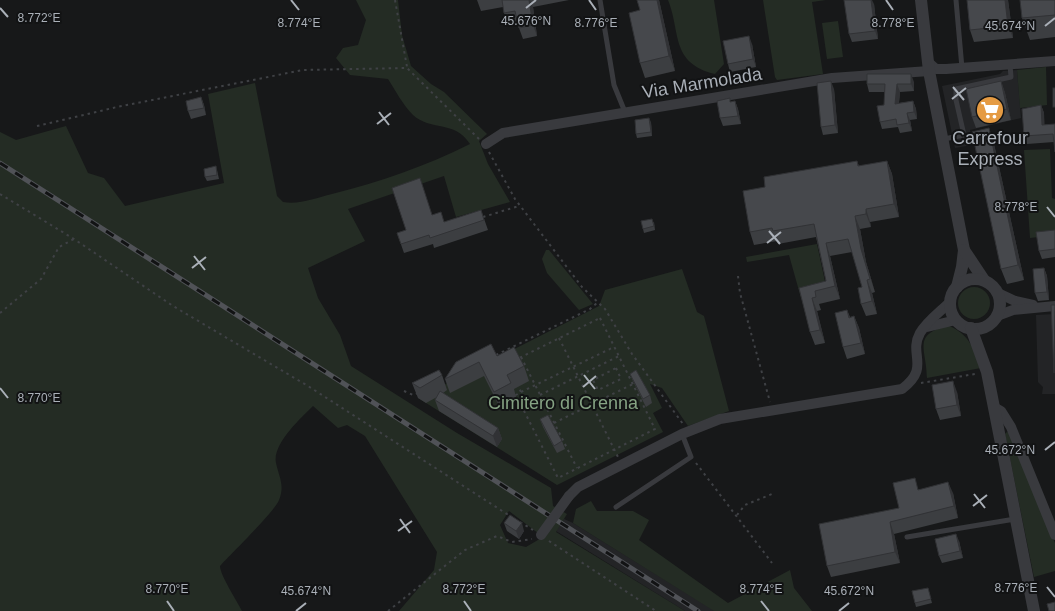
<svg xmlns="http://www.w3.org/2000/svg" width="1055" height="611" font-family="Arial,sans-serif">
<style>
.built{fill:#232426}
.green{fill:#242c24;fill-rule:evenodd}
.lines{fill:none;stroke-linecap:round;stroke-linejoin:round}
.path{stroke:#3f4145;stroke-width:2;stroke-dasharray:2.5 4;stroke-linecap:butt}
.service{stroke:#393a3e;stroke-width:5}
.minor{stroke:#393a3e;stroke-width:10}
.tertiary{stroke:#393a3e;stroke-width:12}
.rail-casing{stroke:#505257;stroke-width:5}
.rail{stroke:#121314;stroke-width:3;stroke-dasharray:9;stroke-linecap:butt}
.minor-bridge{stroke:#393a3e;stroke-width:10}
.wall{fill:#3c3e41}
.shaded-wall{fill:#313235}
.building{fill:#46484c;stroke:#313235}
.ticks{fill:none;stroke:#aab0b8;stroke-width:2}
.labels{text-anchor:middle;stroke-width:4;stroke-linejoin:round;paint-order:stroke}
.street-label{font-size:18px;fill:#aab0b8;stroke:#121314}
.poi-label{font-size:18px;fill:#aab0b8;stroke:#121314}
.park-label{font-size:18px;fill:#85a283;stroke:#121314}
.ticks-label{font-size:12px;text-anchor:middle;fill:#aab0b8;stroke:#121314;stroke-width:4;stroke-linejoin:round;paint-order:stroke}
</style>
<rect width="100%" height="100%" fill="#171819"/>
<g class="built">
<polygon points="1017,70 1021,118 970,130 972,145 955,148 942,86 1000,74 1003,71"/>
<polygon points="1055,314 1055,394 1042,394 1043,387 1038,382 1036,315"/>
<polygon points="564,519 573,523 715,611 685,611 556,531"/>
</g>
<g class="green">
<path d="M 356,0 L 398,0 L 402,35 L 411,66 L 431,84 L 444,92 L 487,134 L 479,141 L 488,164 L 510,202 L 456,217 L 444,176 L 348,209 L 365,241 L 308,268 L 318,298 L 340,335 L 351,366 L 457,433 L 551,488 L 553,506 L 567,514 L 556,532 L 685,611 L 399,611 L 434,570 L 437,552 L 365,436 L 347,425 L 338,428 L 313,406 C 301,418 272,444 276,463 C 279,477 285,485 279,500 C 275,511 231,554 220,566 C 220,575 237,601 242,611 L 0,611 L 0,132 L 16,140 L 66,126 L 88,173 L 104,178 L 125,206 L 224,183 L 208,94 L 255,83 L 277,196 L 283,202 C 299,205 316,198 332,194 C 380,182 426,166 470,144 C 455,120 430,131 413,115 C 403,105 395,90 388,79 L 350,75 L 336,58 L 343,48 L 358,45 L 366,20 ZM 509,511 L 543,537 L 526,547 L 508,543 L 500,525 Z"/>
<path d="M 668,0 L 714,0 L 724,64 L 715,74 C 670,63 681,32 668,0 Z"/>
<polygon points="763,0 826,0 812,2 823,74 777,80 775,77"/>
<polygon points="838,21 843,57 827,59 822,23"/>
<polygon points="1046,67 1047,105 1020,108 1017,70"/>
<polygon points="1050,149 1052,198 1055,199 1055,235 1030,238 1024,150"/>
<polygon points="817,244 827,291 801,298 789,255 747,262 746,257"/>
<polygon points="546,250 549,250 593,304 579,310 547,273 542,259"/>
<polygon points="682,269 697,312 704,316 729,411 688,426 662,388 650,384 662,408 653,413 663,432 557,485 418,398 599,306 605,290"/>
<circle cx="974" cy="303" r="16"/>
<path d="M 949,326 C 969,334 974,349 981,368 L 927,378 C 927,349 911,334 949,326 Z"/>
<polygon points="1007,432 1010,433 1055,543 1055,571 1034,577 1005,434"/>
<polygon points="591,501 597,511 633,511 649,520 639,540 728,603 790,570 794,588 812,611 714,611 573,523 576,509"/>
</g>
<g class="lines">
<g class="path">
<polyline points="395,0 407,67"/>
<polyline points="37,126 117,107 303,70 407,68 479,139"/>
<polyline points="489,152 515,199 582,287 605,309 632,354 683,424"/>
<polyline points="0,194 74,239 173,306 308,386 510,516"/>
<polyline points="483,217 519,206"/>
<polyline points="738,276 740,293 770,402"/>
<polyline points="0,313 41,279 59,247 74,239"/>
<polygon points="600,318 655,429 558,478 516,395 521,392 507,364"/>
<polyline points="559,338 618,457"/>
<polyline points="496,355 590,309 598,302"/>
<polyline points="521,357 577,468"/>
<polygon points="616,368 621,379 598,390 593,380"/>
<polyline points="921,383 975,374"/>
<polyline points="404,391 413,395 418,393"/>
<polyline points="521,392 614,347"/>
<polyline points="540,395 619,356"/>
<polyline points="554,423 633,384"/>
<polyline points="696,463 772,563"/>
<polyline points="737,515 745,505 772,494"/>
<polyline points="520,522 533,530"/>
<polyline points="549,541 656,611"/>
<polyline points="388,611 465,550 497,536 512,542 532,539"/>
</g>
<g class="service">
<polyline points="600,0 614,85 625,112"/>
<polyline points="956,0 962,68"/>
<polyline points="944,139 964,135 956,100 956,89 1011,77 1010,65"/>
<polyline points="616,507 691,457 682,434"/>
<polyline points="907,537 1015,519"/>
</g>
<g class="minor">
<polyline points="928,62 936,69 946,69 1055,61"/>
<polyline points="486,144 503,133 832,78 929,71"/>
<polyline points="998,293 1015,301 1033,305"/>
<polyline points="997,316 1013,310 1055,306"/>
<polyline points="927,327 956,320"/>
<polyline points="994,407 1001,411 1011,427 1055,535"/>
<path d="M 569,496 L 578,487 L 682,434 L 720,419 L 902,389 C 931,367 908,355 920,333 C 927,321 941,311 950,302"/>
</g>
<g class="tertiary">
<polyline points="921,0 929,71 964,250 962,267 957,287"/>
<polyline points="964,250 984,280"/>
<circle cx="975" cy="304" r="25"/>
<polyline points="971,328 987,372 1034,611"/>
</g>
<defs>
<polyline id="rail" points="0,163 698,611"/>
</defs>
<use href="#rail" class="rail-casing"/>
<use href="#rail" class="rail"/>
<polyline class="minor-bridge" points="541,535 569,496"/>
</g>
<g class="wall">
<polygon points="477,0 569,0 533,7 537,36 523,39 519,28 518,22 508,24 504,13 503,7 481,11"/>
<polygon points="637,0 659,0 675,71 645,78 640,63 640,10"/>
<polygon points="967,0 1008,0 1013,38 974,42 970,30"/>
<polygon points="1055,0 1055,37 1030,40 1022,18"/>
<polygon points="874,4 878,39 852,42 849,34"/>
<polygon points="752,44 756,67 730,72 728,64"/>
<polygon points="1001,81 1005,93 1011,120 976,128 972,117"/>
<polygon points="914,82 914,91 900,92 899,103 913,101 916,109 917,119 910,120 912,131 900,133 898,127 882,129 880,122 884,105 885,92 869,92 867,84"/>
<polygon points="834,89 838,133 823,135 821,127"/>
<polygon points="201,97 204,105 206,115 191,119 188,111"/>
<polygon points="735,101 738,109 741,124 723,126 720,118 731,102"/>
<polygon points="1041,105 1044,113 1044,125 1055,124 1054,142 1027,144 1024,136"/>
<polygon points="651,122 652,136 637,138 636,134"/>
<polygon points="994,144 1024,280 1007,284 1001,269"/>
<polygon points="857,161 859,166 887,161 892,174 899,217 870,222 871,227 860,229 866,262 875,292 872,293 877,314 866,316 861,304 862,287 852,252 830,256 840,299 819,304 821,310 817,311 825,343 815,345 810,332 799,288 826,281 816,237 778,244 777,241 754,245 750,232 765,187"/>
<polygon points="217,170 219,179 207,181 205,177"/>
<polygon points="481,210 488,230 434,248 433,244 404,253 397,233 406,230 432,215 444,222"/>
<polygon points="654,222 655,230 644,233 643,229"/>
<polygon points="1055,231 1055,257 1042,259 1039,251"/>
<polygon points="1044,268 1047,276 1049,300 1038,301 1035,293"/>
<polygon points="847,310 850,317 854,316 859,328 865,354 847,359 843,347"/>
<polygon points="497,356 524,366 529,381 514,389 516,397 499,406 484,376 450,393 445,379 456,362"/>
<polygon points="630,374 650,395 652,403 646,407 633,381"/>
<polygon points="442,375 447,390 443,393 498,428 502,439 497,447 439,411 435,400 437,397 426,403 418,398 412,383"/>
<polygon points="957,392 961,416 940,420 936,409"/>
<polygon points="540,419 562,441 565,449 557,453 543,427"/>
<polygon points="919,489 953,493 958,518 894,534 900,563 831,577 827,566 899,508"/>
<polygon points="504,523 524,531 519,539 507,531"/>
<polygon points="959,541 963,558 942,563 939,556"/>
<polygon points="928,588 932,603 916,607 915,603"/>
</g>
<g class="shaded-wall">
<polygon points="529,0 530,0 533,7 537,36 533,25"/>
<polygon points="657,0 659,0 675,71 669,56"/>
<polygon points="871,0 872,0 874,4 878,39 875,31"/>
<polygon points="1005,0 1008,0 1013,38 1008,26"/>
<polygon points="749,36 752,44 756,67 753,59"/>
<polygon points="911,74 914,82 914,91 911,84"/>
<polygon points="831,81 834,89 838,133 835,125"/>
<polygon points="1001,81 1005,93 1011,120 1007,109"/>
<polygon points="897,84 900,92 898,111 895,104"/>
<polygon points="201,97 204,105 206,115 204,108"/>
<polygon points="735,101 738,109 741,124 738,116"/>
<polygon points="913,101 916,109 917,119 914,112"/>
<polygon points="1041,105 1044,113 1045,132 1042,125"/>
<polygon points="907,113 910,120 912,131 909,123"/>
<polygon points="649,118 651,122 652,136 651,132"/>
<polygon points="989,128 994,144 1024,280 1018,265"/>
<polygon points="887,161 892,174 899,217 894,204"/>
<polygon points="866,209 870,222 871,227 866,214"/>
<polygon points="855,216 860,229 866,262 875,292 861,249"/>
<polygon points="826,243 830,256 840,299 835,286"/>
<polygon points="1044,268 1047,276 1049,300 1047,292"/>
<polygon points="867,280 872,293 877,314 872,301"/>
<polygon points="812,298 817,311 825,343 820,330"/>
<polygon points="854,316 859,328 865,354 861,343"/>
<polygon points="953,381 957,392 961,416 957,405"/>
<polygon points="498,428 502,439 497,447 493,436"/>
<polygon points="948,482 953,493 958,518 954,506"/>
<polygon points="890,522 894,534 900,563 895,552"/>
<polygon points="522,523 524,531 519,539 516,531"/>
<polygon points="956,534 959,541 963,558 960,551"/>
</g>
<g class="building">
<polygon points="502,0 529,0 533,25 519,28 515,11 504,13"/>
<polygon points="637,0 657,0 669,56 640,63 629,13 640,10"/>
<polygon points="844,0 871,0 875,31 849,34"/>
<polygon points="967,0 1005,0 1008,26 970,30"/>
<polygon points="1020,0 1055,0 1055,15 1022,18"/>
<polygon points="749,36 753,59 728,64 723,41"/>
<polygon points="867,74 911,74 911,84 897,84 895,104 913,101 914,112 907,113 909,123 897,125 896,119 880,122 877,106 884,105 885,84 867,84"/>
<polygon points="831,81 835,125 821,127 817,83"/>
<polygon points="1001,81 1007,109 972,117 966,89"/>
<rect x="1053" y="88" width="2" height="19"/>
<polygon points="201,97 204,108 188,111 186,101"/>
<polygon points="730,98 730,102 735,101 738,116 720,118 717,101"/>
<polygon points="1041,105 1042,125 1055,124 1055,152 1053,134 1024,136 1022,109"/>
<polygon points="649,118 651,132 636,134 635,120"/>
<polygon points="989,128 1018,265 1001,269 972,132"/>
<polygon points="857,161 858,166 887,161 894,204 866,209 866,214 855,216 861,249 870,279 867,280 872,301 861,304 858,288 862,287 848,239 826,243 835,286 815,291 816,297 812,298 820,330 810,332 799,288 826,281 814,224 773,231 772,228 750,232 743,191 765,187 764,177"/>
<polygon points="216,166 217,175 205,177 204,169"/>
<polygon points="420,178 432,215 441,212 444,222 481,210 484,220 430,238 429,235 401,244 397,233 406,230 392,188"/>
<polygon points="652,219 654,226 643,229 641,221"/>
<polygon points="1055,230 1055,249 1039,251 1036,232"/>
<polygon points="1044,268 1047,292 1035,293 1033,269"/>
<polygon points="1051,305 1055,305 1054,373"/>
<polygon points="847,310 849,318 854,316 861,343 843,347 835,313"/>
<polygon points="491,344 497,356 514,347 524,366 507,375 511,383 494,392 479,362 445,379 456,362"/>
<polygon points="439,370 442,375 420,388 412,383"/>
<polygon points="636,370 650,395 643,399 630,374"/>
<polygon points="953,381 957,405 936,409 932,385"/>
<polygon points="440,391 498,428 493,436 435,400"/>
<polygon points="548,415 562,441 554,446 540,419"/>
<polygon points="915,478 918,490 948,482 954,506 890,522 895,552 827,566 819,524 899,508 893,483"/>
<polygon points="510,515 522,523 516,531 504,523"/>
<polygon points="956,534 960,551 939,556 935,539"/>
<polygon points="928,588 931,599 915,603 912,591"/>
<polygon points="1055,602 1055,611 1049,611 1047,604"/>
</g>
<path class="ticks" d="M 291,0 L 299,10M 589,0 L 596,10M 886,0 L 893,10M 0,8 L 8,17M 526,8 L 536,0M 1045,26 L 1055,18M 953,87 L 964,100M 952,99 L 966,88M 379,112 L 389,125M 377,124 L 391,113M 1047,207 L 1055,217M 769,231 L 780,244M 767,243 L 781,232M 194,256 L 205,270M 192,268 L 206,257M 584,375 L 595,389M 583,387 L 596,376M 0,388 L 8,398M 1045,450 L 1055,442M 974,494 L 985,508M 973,506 L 987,495M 400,519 L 410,533M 398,531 L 412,521M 1047,587 L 1055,597M 167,601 L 174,611M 464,601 L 471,611M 761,601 L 769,611M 296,611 L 306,603M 839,611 L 849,603"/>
<defs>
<symbol id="supermarket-disc" viewBox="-11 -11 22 22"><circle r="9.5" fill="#e59b43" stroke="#121314"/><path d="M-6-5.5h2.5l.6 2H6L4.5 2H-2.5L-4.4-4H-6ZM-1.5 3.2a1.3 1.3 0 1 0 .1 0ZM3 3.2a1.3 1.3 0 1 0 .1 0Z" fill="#fff"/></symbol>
</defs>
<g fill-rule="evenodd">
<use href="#supermarket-disc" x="974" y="94" width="32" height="32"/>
</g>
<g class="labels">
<g class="street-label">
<text transform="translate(702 83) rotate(-9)" y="6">Via Marmolada</text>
</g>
<g class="poi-label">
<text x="990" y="144">Carrefour<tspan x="990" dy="21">Express</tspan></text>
</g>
<g class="park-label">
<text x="563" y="409">Cimitero di Crenna</text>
</g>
</g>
<g class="ticks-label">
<text x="39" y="22">8.772°E</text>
<text x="526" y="25">45.676°N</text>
<text x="893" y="27">8.778°E</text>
<text x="299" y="27">8.774°E</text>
<text x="596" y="27">8.776°E</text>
<text x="1010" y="30">45.674°N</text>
<text x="1016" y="211">8.778°E</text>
<text x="39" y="402">8.770°E</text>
<text x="1010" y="454">45.672°N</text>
<text x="1016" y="592">8.776°E</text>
<text x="167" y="593">8.770°E</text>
<text x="464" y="593">8.772°E</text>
<text x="761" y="593">8.774°E</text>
<text x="306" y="595">45.674°N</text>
<text x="849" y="595">45.672°N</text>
</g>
</svg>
